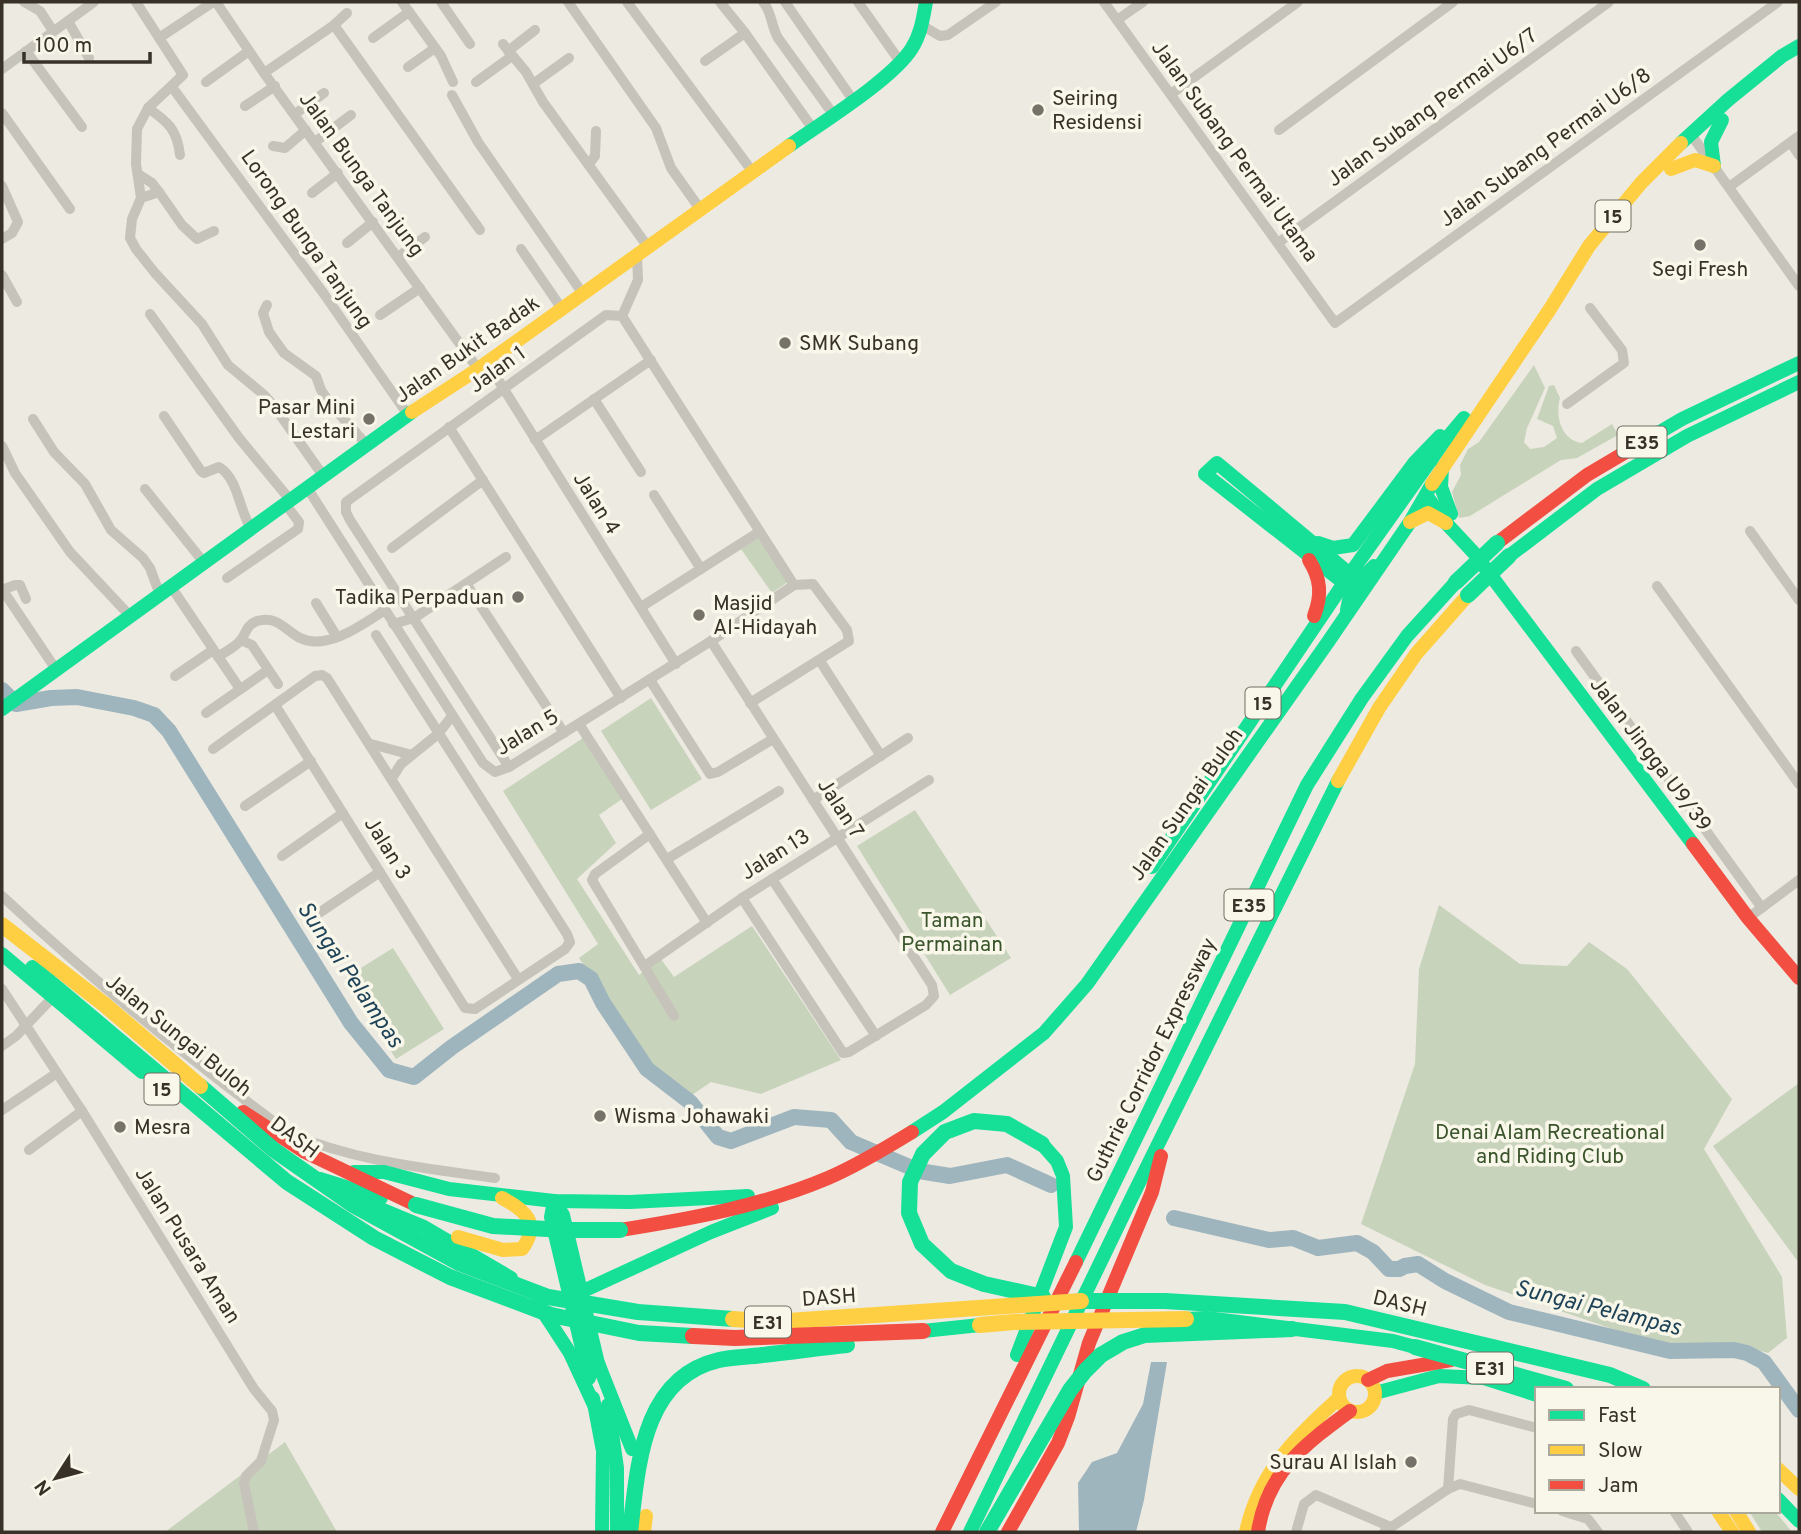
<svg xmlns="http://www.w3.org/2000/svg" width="1801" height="1534" font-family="Overpass,sans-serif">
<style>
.green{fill:#c8d3bb}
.water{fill:#9eb5be}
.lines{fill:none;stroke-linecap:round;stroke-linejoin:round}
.river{stroke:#9eb5be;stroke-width:16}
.street{stroke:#c6c3ba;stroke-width:10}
.fast{stroke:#16e098;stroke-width:14}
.slow{stroke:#ffcf43;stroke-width:14}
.jam{stroke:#f24e42;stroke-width:14}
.fast-bridge{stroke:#16e098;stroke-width:16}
.slow-bridge{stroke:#ffcf43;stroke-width:16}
.jam-bridge{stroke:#f24e42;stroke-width:16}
.poi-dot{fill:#777269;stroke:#f9f7e9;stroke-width:2.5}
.labels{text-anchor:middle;stroke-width:7;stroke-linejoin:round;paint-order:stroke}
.shield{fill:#f9f7e9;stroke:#716c62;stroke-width:2}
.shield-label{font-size:19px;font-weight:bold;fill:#373128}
.poi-label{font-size:21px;fill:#373128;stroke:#f9f7e9;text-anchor:start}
.street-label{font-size:21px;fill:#373128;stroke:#f9f7e9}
.park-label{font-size:21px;fill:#3a552c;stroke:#f9f7e9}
.water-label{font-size:23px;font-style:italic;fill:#1e4358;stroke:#f9f7e9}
</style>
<rect width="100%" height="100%" fill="#edeae1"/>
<g class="green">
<path d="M 1534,365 L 1545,388 L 1527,428 L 1524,442 L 1530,449 L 1544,447 L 1557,438 L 1553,426 L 1537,419 L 1549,386 L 1554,385 L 1560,398 C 1555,416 1561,440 1582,443 L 1612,424 L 1618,435 L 1577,458 L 1561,460 L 1470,516 L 1459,518 L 1452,492 L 1461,475 L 1460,465 L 1468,449 L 1479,442 Z"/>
<polygon points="759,536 789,581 772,593 741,549"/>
<polygon points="651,698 702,779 651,810 601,731"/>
<polygon points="583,738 622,799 599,815 616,843 577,879 639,975 661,959 674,977 752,926 841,1060 761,1094 711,1082 689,1097 649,1064 579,958 598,944 503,791"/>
<polygon points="915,810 1011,958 950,995 857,846"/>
<polygon points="1439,905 1520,964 1567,966 1589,942 1627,969 1732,1099 1704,1149 1782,1277 1787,1338 1768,1353 1732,1343 1668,1348 1485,1285 1361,1224 1415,1064 1419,969"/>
<polygon points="393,948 444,1029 396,1059 345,978"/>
<polygon points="1799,1083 1799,1263 1713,1146"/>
<polygon points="285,1442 337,1532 165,1532"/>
<polygon points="1749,1511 1775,1511 1792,1532 1762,1532"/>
</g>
<polygon class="water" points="1151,1362 1167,1362 1144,1500 1136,1532 1079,1532 1078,1483 1092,1462 1117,1453 1143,1404"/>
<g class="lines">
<g class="river">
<polyline points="2,690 16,704 51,698 77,697 134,708 154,715 169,731 351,1023 389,1070 414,1077 452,1047 558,974 579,971 591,979 603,1003 647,1069 690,1102 718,1137 731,1141 794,1117 831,1120 851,1142 919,1171 950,1176 1007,1165 1051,1185"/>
<polyline points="1174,1218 1269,1240 1293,1238 1318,1248 1357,1243 1373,1252 1389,1269 1399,1269 1405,1266 1418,1264 1445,1281 1509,1312 1670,1351 1734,1350 1747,1353 1764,1362 1799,1410"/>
</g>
<g class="street">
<polyline points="24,2 40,11 53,31"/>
<polyline points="136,2 183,75 148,108 137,129 136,164 141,198 132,219 130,238 136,249 155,273 202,324 228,365 263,394 274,406 324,477"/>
<polyline points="216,2 264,73 478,369"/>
<polyline points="402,2 441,56 453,82"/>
<polyline points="441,2 470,44"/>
<polyline points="568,2 656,128 671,168 700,209"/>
<polyline points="627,2 752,171"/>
<polyline points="720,2 745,33 813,129"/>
<path d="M 763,2 C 772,12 771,26 778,38 L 833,114"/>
<polyline points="785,2 853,100"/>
<polyline points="858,2 901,63"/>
<polyline points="1104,2 1335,323 1778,2"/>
<polyline points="1117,20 1143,2"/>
<polyline points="68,21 89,58"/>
<polyline points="334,25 480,230"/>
<polyline points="923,26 940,36 948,35 996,2"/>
<polyline points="159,38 213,2"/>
<polyline points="373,38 409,12"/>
<polyline points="503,44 526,72 543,102 648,247"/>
<polyline points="26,51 82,127"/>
<polyline points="508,51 535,30"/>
<polyline points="705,61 745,33"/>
<polyline points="408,67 435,48"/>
<polyline points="2,69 94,2"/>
<polyline points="264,73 334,25 347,13"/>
<polyline points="206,82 249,51"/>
<polyline points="476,82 512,56"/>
<polyline points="533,84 569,58"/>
<polyline points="172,87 324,294 408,415"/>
<polyline points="1171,94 1298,2"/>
<polyline points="452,95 478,142 583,294"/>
<polyline points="245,106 275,86"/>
<path d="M 148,108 C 168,122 177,129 180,155"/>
<polyline points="2,113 70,209"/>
<polyline points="295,114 324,93"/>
<polyline points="1279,130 1453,2"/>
<polyline points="1690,133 1799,286"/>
<polyline points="315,142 351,115"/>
<polyline points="1791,143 1799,155"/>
<polyline points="273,146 285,148 306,130"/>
<polyline points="589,164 595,156 596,131"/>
<polyline points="138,174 152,183 159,192"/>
<polyline points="2,186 18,222 12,233 2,239"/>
<polyline points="1729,187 1799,136"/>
<polyline points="312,193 338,173"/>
<polyline points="141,198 159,192 182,225 197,239 214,231"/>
<polyline points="347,243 373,222"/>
<polyline points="1278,243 1609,2"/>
<polyline points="521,249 562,309"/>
<polyline points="398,257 425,237"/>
<polyline points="2,275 17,302"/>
<polyline points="267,305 263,313 269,332 284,353 316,376 321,390 332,406 367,445"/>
<polyline points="150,314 239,438 291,501"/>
<polyline points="380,315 420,288"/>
<polyline points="622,316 794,585"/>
<polyline points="622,316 638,280 637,255"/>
<polyline points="487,362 676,664"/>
<polyline points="594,399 641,472"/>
<polyline points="1567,404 1624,363 1622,350 1590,308"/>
<path d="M 164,416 L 201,471 L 204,473 L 219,467 C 239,479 239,512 252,530"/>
<polyline points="33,419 54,452 85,484 111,530 143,558 150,568 157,587 163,594"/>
<polyline points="449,427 621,698"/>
<polyline points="535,440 651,360"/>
<polyline points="2,446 15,473 70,552 131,617"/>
<polyline points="145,489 205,564"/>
<polyline points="308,489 483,763 495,772 509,767 711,641 794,585 813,584 847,630 849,641 750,703"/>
<polyline points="654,495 701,569"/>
<polyline points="1750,531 1799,600"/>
<polyline points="392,548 483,480"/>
<polyline points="227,578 298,529 299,522 286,505"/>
<polyline points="467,585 564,733"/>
<polyline points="1657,586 1799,784"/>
<polyline points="172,588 240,689"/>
<polyline points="2,589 57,671"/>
<polyline points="2,590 15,585 20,585 26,599"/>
<polyline points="316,603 337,637"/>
<polyline points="641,607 759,532"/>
<polyline points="393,624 414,618 506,557"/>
<polyline points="241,640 252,645 278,684"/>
<polyline points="711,641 932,985 934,996 926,1005 849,1052 843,1053 742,898"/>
<polyline points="1576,651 1762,908"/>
<path d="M 218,657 C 225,652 235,647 240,641 C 246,634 246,625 257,621 C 277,615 285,630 300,638 C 328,651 363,624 385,610"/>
<polyline points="820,661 881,756"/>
<polyline points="175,676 213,650"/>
<polyline points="650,680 710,774 718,772 773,739"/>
<polyline points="275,705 465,1008 475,1009 565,949 570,942 567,934 376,635"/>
<polyline points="206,713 268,670"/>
<polyline points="579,724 707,923"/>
<polyline points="371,744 412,755"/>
<polyline points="213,749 315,676 322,675 327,678 518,979"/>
<polyline points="509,767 350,520 346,512 346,502 606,315 622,316"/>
<polyline points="392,778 401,764 438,734 452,716"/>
<polyline points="813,800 908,738"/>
<polyline points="245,806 311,761"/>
<polyline points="650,834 595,874 592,880 674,1016"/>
<polyline points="282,856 343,813"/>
<polyline points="667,859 779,791"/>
<polyline points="772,879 876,1036"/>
<path d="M 2,896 C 93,981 189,1059 289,1133 C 354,1161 424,1168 495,1178"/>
<polyline points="316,915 380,872"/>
<polyline points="1748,918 1799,880"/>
<polyline points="646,965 742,898 929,780"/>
<polyline points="2,989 82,1111 254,1389 272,1411 274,1420 261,1461 246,1476 244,1483 254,1532"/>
<polyline points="2,1046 16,1036 53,997"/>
<polyline points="2,1110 57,1073"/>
<polyline points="29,1150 82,1111"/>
<polyline points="1448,1489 1453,1419 1456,1414 1469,1410 1537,1428"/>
<polyline points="1562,1511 1588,1519 1598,1532"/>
<polyline points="1674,1511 1688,1532"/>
<polyline points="1296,1532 1304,1504 1316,1495 1391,1527"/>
<polyline points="1384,1532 1448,1489 1460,1484 1537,1504"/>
</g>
<g class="fast">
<polyline points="1681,143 1728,100 1782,56 1799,46"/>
<path d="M 789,146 C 821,123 893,79 912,48 C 921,34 923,18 926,2"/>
<polyline points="1714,166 1711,142 1722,120"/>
<polyline points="1636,446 1682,419 1799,363"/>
<polyline points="1442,468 1441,487 1451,514"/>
<polyline points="1426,495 1446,523 1474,553 1693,844"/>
<polyline points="1318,543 1333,548 1353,545 1415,462 1440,436"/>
<polyline points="1509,556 1597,489 1687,436 1799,382"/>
<path d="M 1347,610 L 1352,586 L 1350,574 L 1217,463 L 1205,474 L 1344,583 C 1357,581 1366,576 1374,566"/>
<polyline points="2,709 412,412"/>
<polyline points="1152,867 1350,574 1443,443 1464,418"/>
<polyline points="2,954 142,1072"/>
<polyline points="912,1132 943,1112 1044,1033 1087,984 1328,642 1410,522 1432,484"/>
<polyline points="354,1172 384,1172 449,1189 554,1201 630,1202 748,1196"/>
<polyline points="320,1179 381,1198"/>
<polyline points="361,1201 424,1227 511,1278"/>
<polyline points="554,1201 563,1215 600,1372"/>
<polyline points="554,1201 551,1217 589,1378"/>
<polyline points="1076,1262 1307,785 1362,698 1407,636 1456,582"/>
<polyline points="581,1292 711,1232 772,1208"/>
<polyline points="538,1304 570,1353 595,1407"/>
<polyline points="1186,1319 1206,1318 1393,1341 1415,1347"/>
<polyline points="923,1331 980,1325"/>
<polyline points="1017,1355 1066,1227 1063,1176 1057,1161 1042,1144"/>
<polyline points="598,1363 632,1449"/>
<polyline points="1375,1393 1439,1376 1484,1378 1537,1395"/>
<polyline points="593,1398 603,1451 602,1532"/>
<polyline points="608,1405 617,1468 617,1532"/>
<polyline points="1778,1499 1799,1521"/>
<polyline points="970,1532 1132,1197 1338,781"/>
</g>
<g class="slow">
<polyline points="1671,169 1695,160 1714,166"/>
<polyline points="412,412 478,369 789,146"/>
<polyline points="1432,484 1550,309 1589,246 1641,183 1681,143"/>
<polyline points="1410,522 1428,513 1446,523"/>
<polyline points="1338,781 1379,708 1416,654 1468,595"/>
<path d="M 458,1237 L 503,1250 L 522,1249 C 541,1223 525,1210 502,1198"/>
<circle cx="1357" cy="1394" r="18"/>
<polyline points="1778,1469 1799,1489"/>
<polyline points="1718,1511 1732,1532"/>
<polyline points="1736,1511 1749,1532"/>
<polyline points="644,1532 646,1516"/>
<path d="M 1246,1532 C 1259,1472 1295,1438 1339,1398"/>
</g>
<g class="jam">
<polyline points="1497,543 1587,475 1636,446"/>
<path d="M 1309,560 C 1321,579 1322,595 1314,616"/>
<polyline points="1693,844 1748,918 1799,978"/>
<polyline points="243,1112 305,1152 416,1205"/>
<path d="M 620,1230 C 690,1219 762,1206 828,1178 C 856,1166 886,1148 912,1132"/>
<polyline points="1368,1380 1387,1371 1451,1360"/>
<polyline points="942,1532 1076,1262"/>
<polyline points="1008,1532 1058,1443 1068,1417 1089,1343 1152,1192 1161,1156"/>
<path d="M 1258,1532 C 1267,1472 1305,1444 1350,1411"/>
</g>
<g class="fast-bridge">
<polyline points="1456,582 1497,543"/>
<polyline points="1468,595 1509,556"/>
<polyline points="33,968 287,1182 374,1238 450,1277 551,1315 639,1333 693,1336"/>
<polyline points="200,1086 274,1150 353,1205 459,1263 548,1297 638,1312 733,1319"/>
<polyline points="1042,1144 1007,1124 974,1121 945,1132 923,1154 910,1182 909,1213 922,1244 951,1271 984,1284 1043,1297"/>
<polyline points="416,1205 493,1226 564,1230 620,1230"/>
<polyline points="1081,1301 1165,1301 1345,1312 1610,1375 1643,1389"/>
<polyline points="1415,1347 1566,1389"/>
<path d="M 630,1532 C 638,1468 641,1378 719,1360 C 733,1357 748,1357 762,1355 C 790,1352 819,1348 847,1345"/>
<polyline points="987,1532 1070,1390 1085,1371 1101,1355 1123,1342 1145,1335 1292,1329"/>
</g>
<g class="slow-bridge">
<polyline points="2,925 105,1005 200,1086"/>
<polyline points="733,1319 773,1322 1081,1301"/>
<polyline points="980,1325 1014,1322 1186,1319"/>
</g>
<polyline class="jam-bridge" points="693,1336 735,1338 923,1331"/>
</g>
<g class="poi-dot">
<circle cx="1038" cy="110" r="7"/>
<circle cx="1700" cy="245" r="7"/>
<circle cx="785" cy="343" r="7"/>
<circle cx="369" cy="419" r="7"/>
<circle cx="518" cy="597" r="7"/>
<circle cx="699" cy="615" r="7"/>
<circle cx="600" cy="1116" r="7"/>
<circle cx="120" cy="1127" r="7"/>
<circle cx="1411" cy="1462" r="7"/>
</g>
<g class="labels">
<g class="shield">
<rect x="1595.5" y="200.5" width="35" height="31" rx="5"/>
<rect x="1617.5" y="426.5" width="49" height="31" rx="5"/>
<rect x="1245.5" y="687.5" width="35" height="31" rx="5"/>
<rect x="1224.5" y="889.5" width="49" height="31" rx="5"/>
<rect x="144.5" y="1073.5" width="35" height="31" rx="5"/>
<rect x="745" y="1306.5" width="46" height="31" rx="5"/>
<rect x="1467" y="1352.5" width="46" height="31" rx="5"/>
</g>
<g class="shield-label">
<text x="1613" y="223">15</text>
<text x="1642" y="449">E35</text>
<text x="1263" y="710">15</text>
<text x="1249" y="912">E35</text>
<text x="162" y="1096">15</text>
<text x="768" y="1329">E31</text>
<text x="1490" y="1375">E31</text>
</g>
<g class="poi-label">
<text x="1052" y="105">Seiring<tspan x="1052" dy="24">Residensi</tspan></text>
<text x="1700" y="276" text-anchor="middle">Segi Fresh</text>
<text x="799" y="350">SMK Subang</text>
<text x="355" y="414" text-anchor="end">Pasar Mini<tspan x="355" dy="24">Lestari</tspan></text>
<text x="504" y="604" text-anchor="end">Tadika Perpaduan</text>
<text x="713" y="610">Masjid<tspan x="713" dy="24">Al-Hidayah</tspan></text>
<text x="614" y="1123">Wisma Johawaki</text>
<text x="134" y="1134">Mesra</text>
<text x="1397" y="1469" text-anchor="end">Surau Al Islah</text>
</g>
<g class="street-label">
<text transform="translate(1432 107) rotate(-36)" y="7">Jalan Subang Permai U6/7</text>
<text transform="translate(1545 147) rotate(-36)" y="7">Jalan Subang Permai U6/8</text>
<text transform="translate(1235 151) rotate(54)" y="7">Jalan Subang Permai Utama</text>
<text transform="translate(362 174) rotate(54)" y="7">Jalan Bunga Tanjung</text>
<text transform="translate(307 239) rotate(55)" y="7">Lorong Bunga Tanjung</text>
<text transform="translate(467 349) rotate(-35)" y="7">Jalan Bukit Badak</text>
<text transform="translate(497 369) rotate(-36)" y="7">Jalan 1</text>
<text transform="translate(597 503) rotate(58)" y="7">Jalan 4</text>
<text transform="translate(527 732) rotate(-31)" y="7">Jalan 5</text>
<text transform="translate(1651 754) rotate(53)" y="7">Jalan Jingga U9/39</text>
<text transform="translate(1186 804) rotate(-55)" y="7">Jalan Sungai Buloh</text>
<text transform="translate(841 808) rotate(57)" y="7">Jalan 7</text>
<text transform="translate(388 848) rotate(58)" y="7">Jalan 3</text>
<text transform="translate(775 854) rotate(-32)" y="7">Jalan 13</text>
<text transform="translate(179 1035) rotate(39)" y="7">Jalan Sungai Buloh</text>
<text transform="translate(1151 1060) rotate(-64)" y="7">Guthrie Corridor Expressway</text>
<text transform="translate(295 1137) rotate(37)" y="7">DASH</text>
<text transform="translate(188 1245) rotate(58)" y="7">Jalan Pusara Aman</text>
<text transform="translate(829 1297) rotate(-4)" y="7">DASH</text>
<text transform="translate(1400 1303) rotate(14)" y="7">DASH</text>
</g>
<g class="park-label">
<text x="952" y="927">Taman<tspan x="952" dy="24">Permainan</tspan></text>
<text x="1550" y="1139">Denai Alam Recreational<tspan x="1550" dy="24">and Riding Club</tspan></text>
</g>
<g class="water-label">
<text transform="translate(351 974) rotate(56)" y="8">Sungai Pelampas</text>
<text transform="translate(1598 1307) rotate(14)" y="8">Sungai Pelampas</text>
</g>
</g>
<rect width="1801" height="1534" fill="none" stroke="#373128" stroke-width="7"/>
<rect x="1535" y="1387" width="245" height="126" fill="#f9f7e9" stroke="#aba89c" stroke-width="2"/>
<rect x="1549" y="1410" width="35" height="10" fill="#16e098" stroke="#aba89c" stroke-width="2"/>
<text x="1598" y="1422" font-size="21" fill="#373128">Fast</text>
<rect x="1549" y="1445" width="35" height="10" fill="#ffcf43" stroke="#aba89c" stroke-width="2"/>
<text x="1598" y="1457" font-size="21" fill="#373128">Slow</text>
<rect x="1549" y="1480" width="35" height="10" fill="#f24e42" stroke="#aba89c" stroke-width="2"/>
<text x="1598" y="1492" font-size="21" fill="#373128">Jam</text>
<g transform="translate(56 1478) rotate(234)" stroke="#f9f7e9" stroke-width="5" paint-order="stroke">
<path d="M0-5L12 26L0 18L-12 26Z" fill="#373128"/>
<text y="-10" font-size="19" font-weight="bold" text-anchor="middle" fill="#373128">N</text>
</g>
<path d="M24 52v10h126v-10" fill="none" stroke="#373128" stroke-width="3.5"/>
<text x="35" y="52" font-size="21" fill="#373128" stroke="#f9f7e9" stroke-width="5" paint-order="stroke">100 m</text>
</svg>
